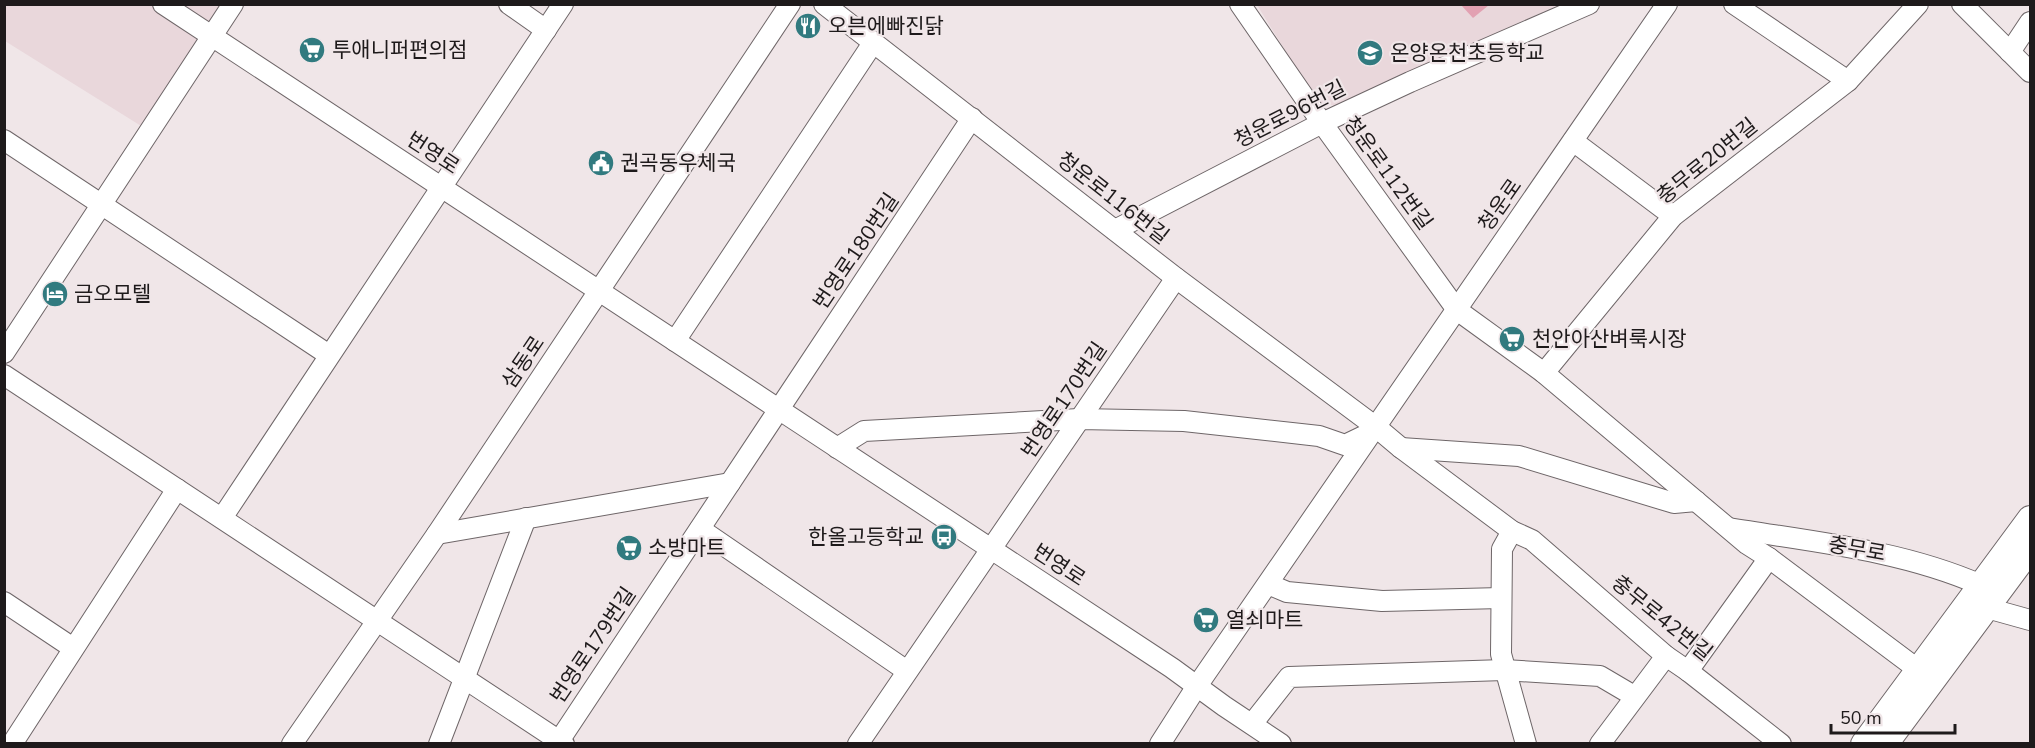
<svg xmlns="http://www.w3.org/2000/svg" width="2035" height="748" font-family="'Nunito Sans','Noto Sans KR',sans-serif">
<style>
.built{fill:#e9d7db}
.green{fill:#e2a1b2}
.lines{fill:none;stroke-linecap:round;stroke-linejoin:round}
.minor-casing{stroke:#6e6668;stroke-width:22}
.major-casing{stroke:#6e6668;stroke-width:26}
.minor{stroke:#fff;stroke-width:20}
.major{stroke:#fff;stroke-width:24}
.labels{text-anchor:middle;stroke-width:4.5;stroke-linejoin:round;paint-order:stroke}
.poi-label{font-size:21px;fill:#1e1a1b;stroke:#f0e6e8;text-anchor:start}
.street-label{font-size:21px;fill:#1e1a1b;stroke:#f0e6e8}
</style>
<rect width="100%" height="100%" fill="#f0e6e8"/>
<g class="built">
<polygon points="4,5 227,5 146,129 5,41"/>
<polygon points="1257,5 1558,5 1336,106 1317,102"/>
</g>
<polygon class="green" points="1461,5 1489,5 1473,18"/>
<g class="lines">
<defs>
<g id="minor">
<polyline points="163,4 1172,668 1224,706 1281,744"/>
<polyline points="509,4 546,30"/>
<polyline points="824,4 1176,278 1376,427 1401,448 1512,531 1532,540 1666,656 1688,671 1781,744"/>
<polyline points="1240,4 1322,123 1457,310 1544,373 1747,544 1769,558 1928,677"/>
<polyline points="1734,4 1848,81"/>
<polyline points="1962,4 2030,72"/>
<polyline points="2010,52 2030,22"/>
<polyline points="4,140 329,355"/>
<polyline points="1573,141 1673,216"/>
<polyline points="1115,230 1322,123 1410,82 1589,4"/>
<polyline points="675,341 873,43"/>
<polyline points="4,353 233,4"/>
<polyline points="1544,373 1673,216 1848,81 1918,4"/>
<polyline points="4,375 564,744"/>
<polyline points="837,448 864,431 1079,419 1184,421 1319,436 1345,445 1370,433"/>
<polyline points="1401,448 1519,456 1674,503 1696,501"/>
<polyline points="222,518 563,4"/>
<path d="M 1729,528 C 1814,542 1901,550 1981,585"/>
<polyline points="700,529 907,671"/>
<polyline points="1512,531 1502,549 1501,654 1526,744"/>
<polyline points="437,534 730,483"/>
<polyline points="1268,584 1287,592 1382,601 1501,598"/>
<polyline points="4,602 73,648"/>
<polyline points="1987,608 2030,620"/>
<polyline points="1688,671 1769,558"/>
<polyline points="1252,724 1289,677 1504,670 1600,676 1634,696"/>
<polyline points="12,744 177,489"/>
<polyline points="292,744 437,534 790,4"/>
<polyline points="439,744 526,518"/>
<polyline points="557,744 972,118"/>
<polyline points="858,744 1176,278"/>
<polyline points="1160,744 1197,686 1667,4"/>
<polyline points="1600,744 1666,656"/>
</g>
<g id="major">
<polyline points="1863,744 2030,518"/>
<polyline points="1886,744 2030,550"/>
</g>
</defs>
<use href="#minor" class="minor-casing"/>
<use href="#major" class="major-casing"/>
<use href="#minor" class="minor"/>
<use href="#major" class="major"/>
</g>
<defs>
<symbol id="restaurant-disc" viewBox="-11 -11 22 22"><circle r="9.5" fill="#317a7f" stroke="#f0e6e8"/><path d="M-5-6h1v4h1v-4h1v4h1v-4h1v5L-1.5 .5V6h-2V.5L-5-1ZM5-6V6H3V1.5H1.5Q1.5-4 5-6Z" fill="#fff"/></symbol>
<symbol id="supermarket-disc" viewBox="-11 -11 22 22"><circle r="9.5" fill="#317a7f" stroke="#f0e6e8"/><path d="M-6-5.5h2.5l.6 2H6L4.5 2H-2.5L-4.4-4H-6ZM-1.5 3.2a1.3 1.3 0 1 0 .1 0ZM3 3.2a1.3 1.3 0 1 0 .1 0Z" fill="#fff"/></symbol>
<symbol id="school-disc" viewBox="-11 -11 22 22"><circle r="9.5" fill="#317a7f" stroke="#f0e6e8"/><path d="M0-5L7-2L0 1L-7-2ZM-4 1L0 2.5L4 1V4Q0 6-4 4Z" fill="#fff"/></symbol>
<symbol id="civic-disc" viewBox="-11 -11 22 22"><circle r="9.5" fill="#317a7f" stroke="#f0e6e8"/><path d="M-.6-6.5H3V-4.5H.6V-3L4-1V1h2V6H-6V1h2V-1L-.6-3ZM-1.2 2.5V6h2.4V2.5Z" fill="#fff"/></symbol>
<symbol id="hotel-disc" viewBox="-11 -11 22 22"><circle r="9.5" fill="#317a7f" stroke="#f0e6e8"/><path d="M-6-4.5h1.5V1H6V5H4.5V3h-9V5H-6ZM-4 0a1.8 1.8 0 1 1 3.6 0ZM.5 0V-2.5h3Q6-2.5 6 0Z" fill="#fff"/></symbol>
<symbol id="bus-disc" viewBox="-11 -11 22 22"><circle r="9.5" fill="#317a7f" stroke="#f0e6e8"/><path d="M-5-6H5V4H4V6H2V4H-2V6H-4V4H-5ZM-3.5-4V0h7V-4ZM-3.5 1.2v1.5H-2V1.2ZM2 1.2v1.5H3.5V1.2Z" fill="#fff"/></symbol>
</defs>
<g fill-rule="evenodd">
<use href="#restaurant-disc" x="793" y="11" width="30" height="30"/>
<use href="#supermarket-disc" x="297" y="35" width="30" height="30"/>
<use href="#school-disc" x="1355" y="38" width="30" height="30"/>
<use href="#civic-disc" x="586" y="148" width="30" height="30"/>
<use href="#hotel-disc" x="40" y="279" width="30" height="30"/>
<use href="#supermarket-disc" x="1497" y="324" width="30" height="30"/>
<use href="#bus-disc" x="929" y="522" width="30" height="30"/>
<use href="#supermarket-disc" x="614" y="533" width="30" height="30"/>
<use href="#supermarket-disc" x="1191" y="605" width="30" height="30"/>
</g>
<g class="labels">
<g class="poi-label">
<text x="828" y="33">오븐에빠진닭</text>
<text x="332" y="57">투애니퍼편의점</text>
<text x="1390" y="60">온양온천초등학교</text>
<text x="620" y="170">권곡동우체국</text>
<text x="74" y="301">금오모텔</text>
<text x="1532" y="346">천안아산벼룩시장</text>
<text x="924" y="544" text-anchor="end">한올고등학교</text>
<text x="648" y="555">소방마트</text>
<text x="1226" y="627">열쇠마트</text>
</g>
<g class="street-label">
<text transform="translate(1290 114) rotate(-27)" y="7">청운로96번길</text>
<text transform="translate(433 153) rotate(33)" y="7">번영로</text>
<text transform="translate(1707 161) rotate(-39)" y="7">충무로20번길</text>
<text transform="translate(1388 173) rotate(54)" y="7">청운로112번길</text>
<text transform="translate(1113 198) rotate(38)" y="7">청운로116번길</text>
<text transform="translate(1500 205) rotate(-55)" y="7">청운로</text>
<text transform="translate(856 251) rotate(-56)" y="7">번영로180번길</text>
<text transform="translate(523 362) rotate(-56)" y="7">삼동로</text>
<text transform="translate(1064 400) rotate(-56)" y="7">번영로170번길</text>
<text transform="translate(1857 549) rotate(10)" y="7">충무로</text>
<text transform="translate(1059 565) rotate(33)" y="7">번영로</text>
<text transform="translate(1662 618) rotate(39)" y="7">충무로42번길</text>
<text transform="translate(593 645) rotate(-56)" y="7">번영로179번길</text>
</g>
</g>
<rect width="2035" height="748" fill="none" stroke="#1e1a1b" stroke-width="12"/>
<path d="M1831 724v9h124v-9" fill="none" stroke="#1e1a1b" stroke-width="3"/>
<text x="1840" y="724" font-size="18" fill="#1e1a1b" stroke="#f0e6e8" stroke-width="4.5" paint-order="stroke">50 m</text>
</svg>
